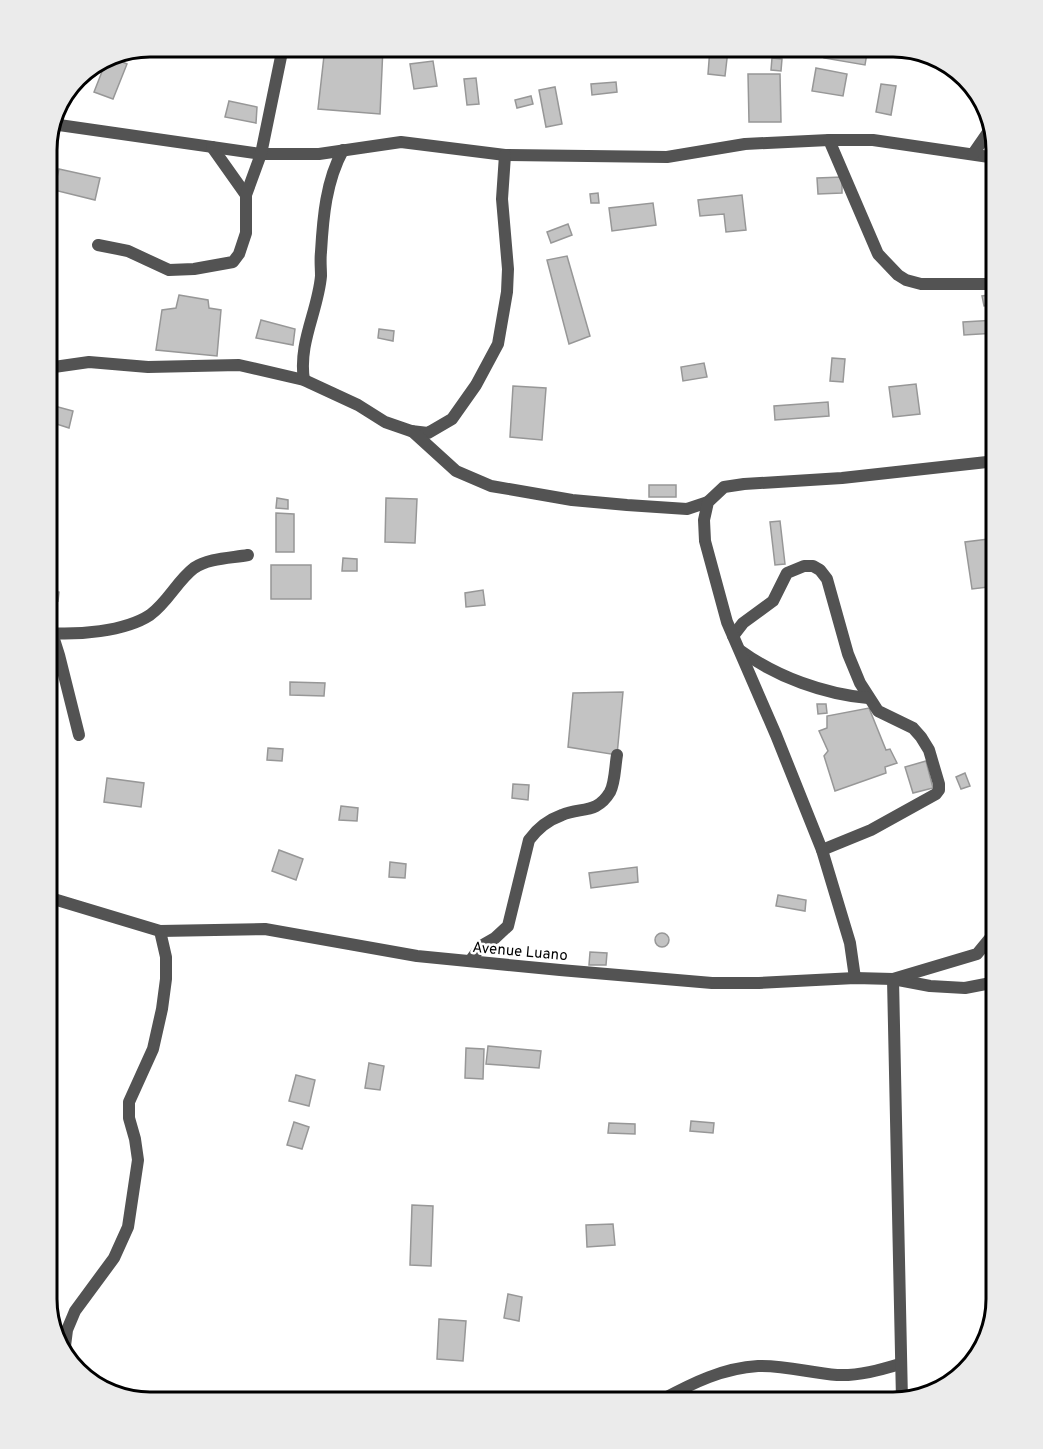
<svg xmlns="http://www.w3.org/2000/svg" width="1043" height="1449" font-family="Overpass,sans-serif">
<style>
.building{fill:#c3c3c3;stroke:#979797;stroke-width:1.5}
.lines{fill:none;stroke-linecap:round;stroke-linejoin:round}
.minor{stroke:#535353;stroke-width:12}
.labels{text-anchor:middle;stroke-width:5;stroke-linejoin:round;paint-order:stroke}
.street-label{font-size:15px;fill:#000;stroke:#fff}
.rim{fill:none;stroke:#000;stroke-width:3}
</style>
<rect width="100%" height="100%" fill="#fff"/>
<g class="building">
<polygon points="325,47 383,47 380,114 318,109"/>
<polygon points="826,47 868,47 865,65 824,58"/>
<polygon points="710,48 728,50 725,76 708,74"/>
<polygon points="772,58 782,59 781,71 771,70"/>
<polygon points="116,59 127,64 113,99 94,92 105,64"/>
<polygon points="433,61 437,86 414,89 410,64"/>
<polygon points="816,68 847,74 843,96 812,91"/>
<polygon points="748,74 780,74 781,122 749,122"/>
<polygon points="476,78 479,104 467,105 464,79"/>
<polygon points="616,82 617,92 592,95 591,84"/>
<polygon points="881,84 896,86 891,115 876,112"/>
<polygon points="555,87 562,124 546,127 539,90"/>
<polygon points="531,96 533,104 517,108 515,100"/>
<polygon points="229,101 257,107 256,123 225,117"/>
<polygon points="59,169 100,178 95,200 54,190"/>
<polygon points="842,177 842,193 818,194 817,178"/>
<polygon points="598,193 599,203 591,203 590,194"/>
<polygon points="742,195 746,230 726,232 724,214 700,216 698,200"/>
<polygon points="653,203 656,225 612,231 609,208"/>
<polygon points="568,224 572,235 551,243 547,232"/>
<polygon points="567,256 590,336 569,344 547,260"/>
<polygon points="996,294 996,304 984,306 982,296"/>
<polygon points="179,295 208,300 209,308 221,310 217,356 156,350 162,310 176,308"/>
<polygon points="261,320 295,329 293,345 256,338"/>
<polygon points="996,320 996,333 964,335 963,322"/>
<polygon points="379,329 394,331 393,341 378,338"/>
<polygon points="832,358 845,359 843,382 830,381"/>
<polygon points="704,363 707,377 683,381 681,367"/>
<polygon points="916,384 920,414 893,417 889,387"/>
<polygon points="513,386 546,388 542,440 510,437"/>
<polygon points="828,402 829,416 775,420 774,406"/>
<polygon points="47,404 73,411 69,428 47,421"/>
<rect x="649" y="485" width="27" height="12"/>
<polygon points="277,498 288,500 288,509 276,508"/>
<polygon points="386,498 417,499 415,543 385,542"/>
<polygon points="276,513 294,514 294,552 276,552"/>
<polygon points="780,521 785,564 775,565 770,522"/>
<polygon points="996,538 996,586 972,589 965,542"/>
<polygon points="343,558 357,559 357,571 342,571"/>
<rect x="271" y="565" width="40" height="34"/>
<polygon points="47,590 59,592 58,601 47,599"/>
<polygon points="483,590 485,605 466,607 465,593"/>
<polygon points="996,637 996,664 993,665 989,638"/>
<polygon points="290,682 325,683 324,696 290,695"/>
<polygon points="623,692 617,755 568,747 573,693"/>
<polygon points="817,704 826,704 827,713 818,714"/>
<polygon points="869,708 886,750 890,749 897,763 885,767 886,773 835,791 824,756 828,751 819,731 827,728 827,716"/>
<polygon points="268,748 283,749 282,761 267,760"/>
<polygon points="926,761 933,788 913,793 905,767"/>
<polygon points="965,773 970,786 961,789 956,777"/>
<polygon points="107,778 144,783 141,807 104,802"/>
<polygon points="513,784 529,785 528,800 512,798"/>
<polygon points="341,806 358,808 357,821 339,820"/>
<polygon points="279,850 303,859 296,880 272,871"/>
<polygon points="390,862 406,864 405,878 389,877"/>
<polygon points="637,867 638,882 591,888 589,873"/>
<polygon points="778,895 806,900 805,911 776,906"/>
<circle cx="662" cy="940" r="7"/>
<polygon points="590,952 607,953 606,965 589,965"/>
<polygon points="488,1046 541,1051 539,1068 486,1064"/>
<polygon points="466,1048 484,1049 483,1079 465,1078"/>
<polygon points="996,1050 996,1070 995,1070 992,1051"/>
<polygon points="369,1063 384,1066 380,1090 365,1088"/>
<polygon points="296,1075 315,1080 309,1106 289,1101"/>
<polygon points="691,1121 714,1123 713,1133 690,1131"/>
<polygon points="294,1122 309,1127 302,1149 287,1145"/>
<polygon points="609,1123 635,1124 635,1134 608,1133"/>
<polygon points="412,1205 433,1206 431,1266 410,1265"/>
<polygon points="613,1224 615,1245 587,1247 586,1225"/>
<polygon points="508,1294 522,1297 519,1321 504,1318"/>
<polygon points="439,1319 466,1321 463,1361 437,1359"/>
</g>
<g class="lines">
<g class="minor">
<polyline points="262,47 272,50 282,50"/>
<polyline points="52,124 261,154 319,154 401,142 505,155 667,157 745,144 829,140 873,140 996,158"/>
<polyline points="829,140 878,254 898,275 906,280 921,284 996,284"/>
<polyline points="212,147 246,195"/>
<polyline points="973,154 991,128"/>
<polyline points="994,158 996,185"/>
<polyline points="98,245 128,251 169,270 194,269 233,262 239,254 246,233 246,195 261,154 283,47"/>
<polyline points="47,368 89,362 148,367 239,365 304,380 358,405 385,422 411,431 428,433 452,419 476,385 498,344 507,292 508,269 502,199 505,155"/>
<path d="M 304,380 C 298,343 318,311 321,276 C 321,268 320,260 321,252 C 323,217 326,181 343,150"/>
<polyline points="412,431 456,471 491,486 572,500 627,505 687,509 708,502"/>
<polyline points="47,617 59,655 79,735"/>
<path d="M 47,633 C 77,635 124,632 150,615 C 168,602 177,581 194,568 C 208,558 232,558 248,555"/>
<polyline points="733,636 743,623 773,601 787,573 804,566 813,566 820,570 827,579 848,654 860,683 878,711 913,728 921,737 929,750 939,784 939,790 936,794 871,830 822,850"/>
<path d="M 741,651 C 777,677 824,694 868,698"/>
<polyline points="47,897 160,931 265,929 417,956 560,970 712,983 759,983 855,978 893,979 930,986 965,988 996,982"/>
<path d="M 470,961 L 481,946 L 495,938 L 508,926 L 529,840 C 537,829 548,820 562,815 C 581,807 597,814 610,792 C 615,783 615,766 617,755"/>
<polyline points="855,978 850,943 822,850 776,735 727,622 705,541 704,520 708,502 724,487 744,484 842,478 996,461"/>
<polyline points="64,1354 67,1330 75,1311 114,1258 128,1227 138,1160 135,1139 129,1118 129,1102 153,1049 162,1009 166,979 166,957 160,931"/>
<path d="M 663,1399 C 693,1383 723,1368 758,1366 C 784,1365 811,1373 837,1375 C 859,1376 880,1370 900,1364"/>
<polyline points="902,1400 893,979 977,954 991,937 996,923"/>
</g>
</g>
<g class="labels">
<g class="street-label">
<text transform="translate(520 951) rotate(5)" y="5">Avenue Luano</text>
</g>
</g>
<path d="M0 0H1043V1449H0ZM150 57H893A93 93 0 0 1 986 150V1299A93 93 0 0 1 893 1392H150A93 93 0 0 1 57 1299V150A93 93 0 0 1 150 57Z" fill="#ebebeb" fill-rule="evenodd"/>
<path class="rim" d="M150 57H893A93 93 0 0 1 986 150V1299A93 93 0 0 1 893 1392H150A93 93 0 0 1 57 1299V150A93 93 0 0 1 150 57Z"/>
</svg>
